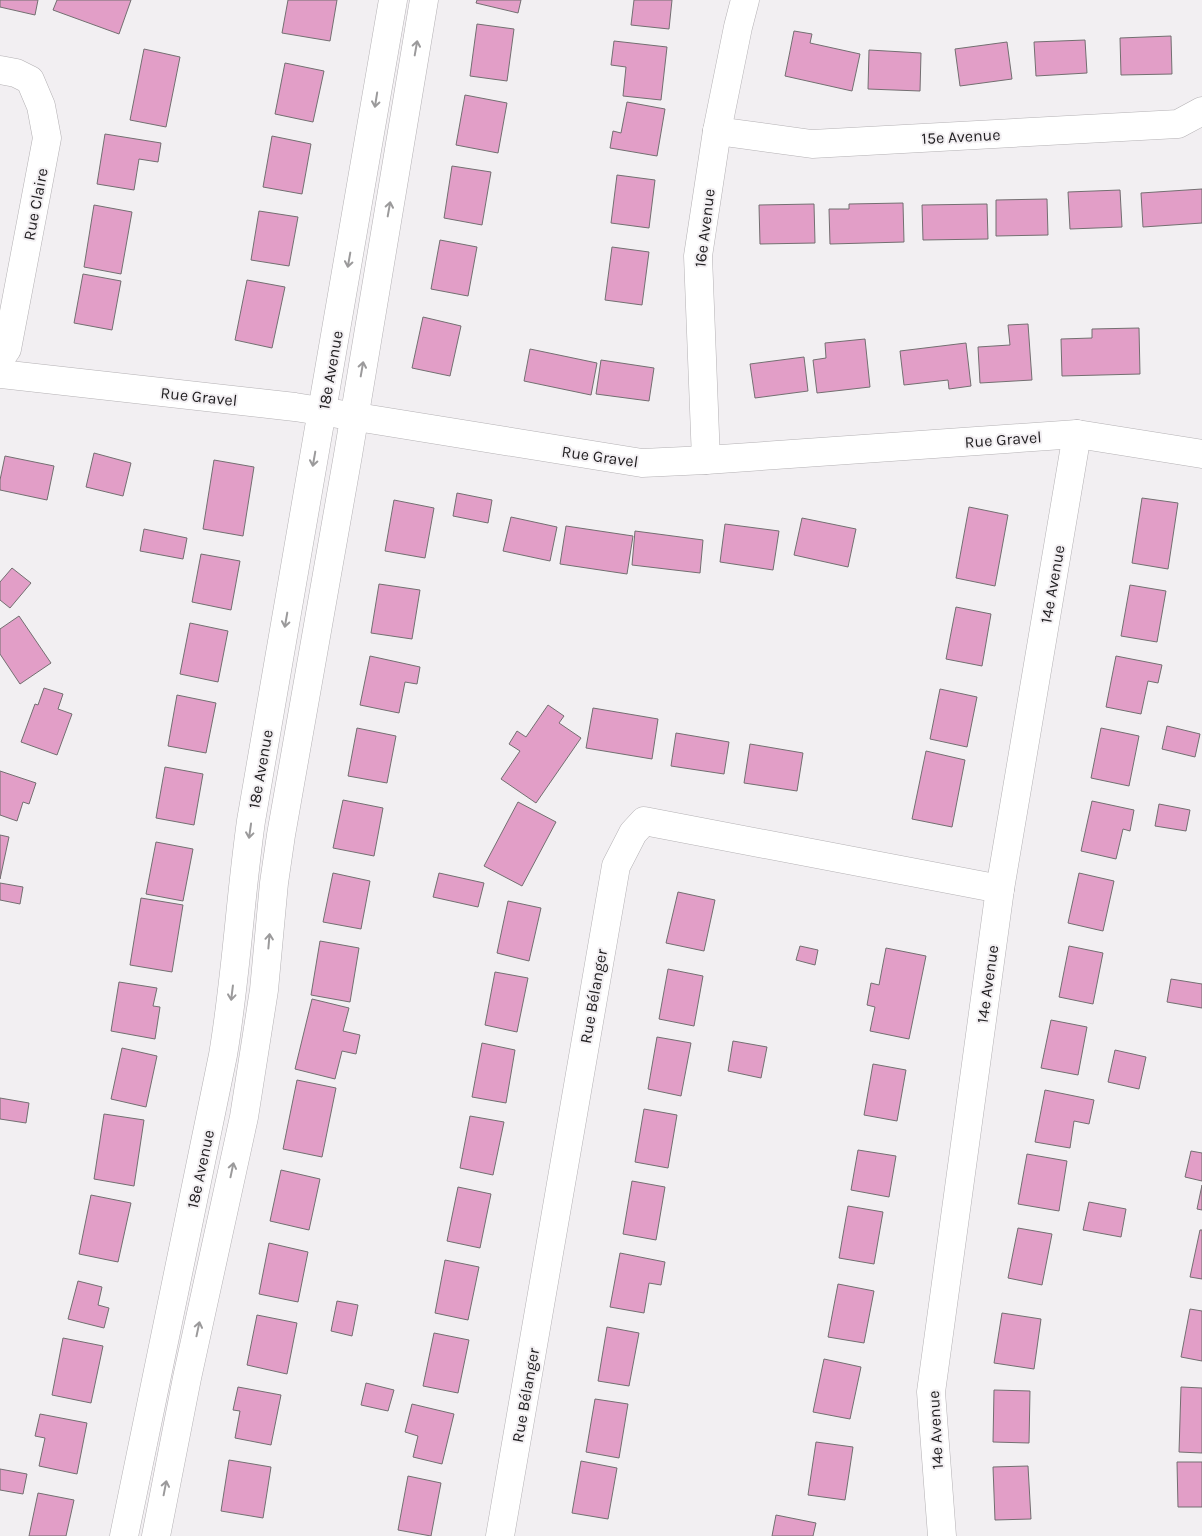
<svg xmlns="http://www.w3.org/2000/svg" width="1202" height="1536" font-family="Karla,sans-serif">
<style>
.building{fill:#e29ec7;stroke:#736f71}
.lines{fill:none;stroke-linecap:round;stroke-linejoin:round}
.street-casing{stroke:#b4b1b4;stroke-width:29}
.street{stroke:#fff;stroke-width:28}
.oneway{stroke:#9b9a9b}
.labels{text-anchor:middle;stroke-width:4;stroke-linejoin:round;paint-order:stroke}
.street-label{font-size:16px;fill:#211f21;stroke:#f2eff2}
</style>
<rect width="100%" height="100%" fill="#f2eff2"/>
<g class="building">
<polygon points="0,0 38,0 35,15 0,7"/>
<polygon points="57,0 131,0 119,34 53,10"/>
<polygon points="288,0 337,0 330,41 282,33"/>
<polygon points="477,0 521,0 518,13 476,3"/>
<polygon points="634,0 672,0 669,29 631,25"/>
<polygon points="477,24 514,29 507,81 470,76"/>
<polygon points="794,31 812,34 810,43 860,54 852,91 785,76"/>
<polygon points="1171,36 1172,74 1121,75 1120,38"/>
<polygon points="1085,40 1087,73 1036,76 1034,42"/>
<polygon points="614,41 667,47 661,100 623,96 626,67 611,65"/>
<polygon points="1007,42 1012,79 960,86 955,49"/>
<polygon points="144,49 180,57 166,127 130,120"/>
<polygon points="869,50 921,53 920,91 868,89"/>
<polygon points="285,63 324,71 313,122 275,114"/>
<polygon points="465,95 507,103 498,153 456,145"/>
<polygon points="627,102 665,109 657,156 610,148 613,131 621,133"/>
<polygon points="105,134 161,143 158,162 139,159 134,190 97,184"/>
<polygon points="272,136 311,144 302,194 263,187"/>
<polygon points="452,166 491,172 482,225 444,218"/>
<polygon points="617,175 655,180 649,228 611,223"/>
<polygon points="1202,189 1202,223 1143,227 1141,193"/>
<polygon points="1120,190 1122,227 1070,229 1068,192"/>
<polygon points="1047,199 1048,235 996,236 996,200"/>
<polygon points="903,203 904,242 830,244 829,209 849,209 849,204"/>
<polygon points="814,204 815,243 760,244 759,205"/>
<polygon points="987,204 988,239 923,240 922,205"/>
<polygon points="94,205 132,212 121,274 84,267"/>
<polygon points="259,211 298,217 289,266 251,260"/>
<polygon points="440,240 477,247 468,296 431,289"/>
<polygon points="612,247 649,252 642,305 605,300"/>
<polygon points="83,274 121,281 112,330 74,323"/>
<polygon points="247,280 285,287 272,348 235,340"/>
<polygon points="423,317 461,326 450,376 412,368"/>
<polygon points="1028,324 1032,380 980,383 978,347 1010,345 1008,325"/>
<polygon points="1139,328 1140,374 1062,376 1061,339 1092,338 1092,329"/>
<polygon points="865,339 870,387 817,393 813,360 826,358 825,343"/>
<polygon points="966,343 971,386 949,389 948,380 904,385 900,351"/>
<polygon points="530,349 597,363 591,395 524,381"/>
<polygon points="804,357 808,391 755,398 750,364"/>
<polygon points="601,360 654,368 649,401 596,394"/>
<polygon points="94,453 131,463 123,496 86,487"/>
<polygon points="5,456 54,466 47,500 0,490 0,480"/>
<polygon points="214,460 254,467 243,536 203,529"/>
<polygon points="457,493 492,500 488,523 453,516"/>
<polygon points="1142,498 1178,503 1168,569 1132,563"/>
<polygon points="394,500 434,508 425,558 385,551"/>
<polygon points="969,507 1008,515 995,586 956,578"/>
<polygon points="511,517 557,527 550,561 503,551"/>
<polygon points="802,518 856,529 848,567 794,555"/>
<polygon points="725,524 779,531 773,570 720,562"/>
<polygon points="566,526 633,536 627,574 560,564"/>
<polygon points="144,529 187,538 183,559 140,551"/>
<polygon points="635,531 703,540 700,573 632,565"/>
<polygon points="201,554 240,561 231,610 192,602"/>
<polygon points="12,568 31,583 10,608 0,600 0,582"/>
<polygon points="379,584 420,590 412,639 371,633"/>
<polygon points="1130,585 1166,591 1157,642 1121,636"/>
<polygon points="956,607 991,614 982,666 946,659"/>
<polygon points="19,616 51,663 20,684 0,654 0,629"/>
<polygon points="190,623 228,631 218,682 180,674"/>
<polygon points="370,656 420,667 417,684 405,682 399,713 360,705"/>
<polygon points="1116,656 1162,665 1158,683 1148,681 1141,714 1106,707"/>
<polygon points="44,688 63,694 58,709 72,714 57,755 21,742 35,704 38,705"/>
<polygon points="940,689 977,697 967,747 930,739"/>
<polygon points="177,695 216,703 206,753 168,746"/>
<polygon points="548,705 564,716 559,723 581,738 536,803 501,779 520,751 509,744 517,731 526,737"/>
<polygon points="593,708 658,719 652,759 586,748"/>
<polygon points="1167,726 1200,734 1195,757 1162,749"/>
<polygon points="357,728 396,736 387,783 348,776"/>
<polygon points="1101,728 1139,736 1129,786 1091,778"/>
<polygon points="676,733 729,742 724,774 671,766"/>
<polygon points="750,744 803,753 797,791 744,783"/>
<polygon points="926,751 965,760 952,827 912,819"/>
<polygon points="165,767 203,774 194,825 156,818"/>
<polygon points="0,771 36,783 29,804 23,802 17,821 0,815"/>
<polygon points="343,800 383,808 374,856 333,848"/>
<polygon points="1092,801 1134,810 1130,831 1123,829 1116,859 1081,851"/>
<polygon points="518,802 556,822 522,886 484,866"/>
<polygon points="1159,804 1190,810 1186,831 1155,826"/>
<polygon points="0,835 9,837 0,879"/>
<polygon points="156,842 193,849 183,901 146,894"/>
<polygon points="333,873 370,881 361,929 323,922"/>
<polygon points="439,873 484,883 478,907 433,897"/>
<polygon points="1079,873 1114,881 1103,931 1068,923"/>
<polygon points="0,883 23,887 20,904 0,900"/>
<polygon points="678,892 715,900 704,951 666,943"/>
<polygon points="141,898 183,905 172,972 130,965"/>
<polygon points="508,901 541,908 529,961 497,953"/>
<polygon points="320,941 359,948 350,1002 311,995"/>
<polygon points="800,946 818,950 815,965 796,960"/>
<polygon points="1069,946 1103,953 1093,1004 1059,997"/>
<polygon points="886,948 926,956 909,1039 870,1031 875,1007 867,1005 871,983 879,985"/>
<polygon points="668,969 703,976 694,1026 659,1019"/>
<polygon points="495,972 528,978 517,1032 485,1025"/>
<polygon points="1171,979 1202,984 1202,1008 1167,1002"/>
<polygon points="119,982 157,988 153,1006 160,1007 155,1039 111,1031"/>
<polygon points="312,999 349,1008 343,1031 360,1035 356,1054 342,1051 335,1079 295,1069"/>
<polygon points="1051,1020 1087,1027 1078,1075 1041,1068"/>
<polygon points="657,1037 691,1043 681,1096 648,1089"/>
<polygon points="733,1041 767,1047 761,1078 728,1071"/>
<polygon points="482,1043 515,1050 506,1103 472,1097"/>
<polygon points="122,1048 157,1056 146,1107 111,1099"/>
<polygon points="1115,1050 1146,1057 1139,1089 1108,1082"/>
<polygon points="873,1064 906,1070 897,1121 864,1115"/>
<polygon points="297,1080 336,1088 322,1157 283,1149"/>
<polygon points="1045,1090 1094,1100 1089,1124 1074,1121 1070,1148 1035,1142"/>
<polygon points="0,1098 29,1103 26,1123 0,1119"/>
<polygon points="644,1109 677,1115 668,1168 635,1162"/>
<polygon points="104,1114 144,1120 134,1186 94,1179"/>
<polygon points="470,1116 504,1122 493,1175 460,1168"/>
<polygon points="858,1150 896,1156 889,1197 851,1190"/>
<polygon points="1191,1151 1202,1153 1202,1181 1185,1177"/>
<polygon points="1027,1154 1067,1161 1059,1211 1018,1204"/>
<polygon points="281,1170 320,1179 309,1230 270,1221"/>
<polygon points="632,1181 665,1187 656,1240 623,1234"/>
<polygon points="1202,1185 1202,1210 1197,1209"/>
<polygon points="458,1187 491,1194 480,1248 447,1241"/>
<polygon points="91,1195 131,1203 118,1262 79,1254"/>
<polygon points="1089,1202 1126,1209 1121,1237 1083,1230"/>
<polygon points="848,1206 883,1212 874,1264 839,1258"/>
<polygon points="1018,1228 1052,1234 1042,1285 1008,1278"/>
<polygon points="1200,1230 1202,1230 1202,1279 1190,1277"/>
<polygon points="269,1243 308,1252 298,1302 259,1294"/>
<polygon points="620,1253 665,1262 661,1285 649,1283 644,1313 610,1307"/>
<polygon points="445,1260 479,1267 468,1320 435,1313"/>
<polygon points="78,1281 102,1287 98,1305 109,1308 104,1328 68,1319"/>
<polygon points="838,1284 874,1291 864,1343 828,1337"/>
<polygon points="337,1301 358,1305 352,1336 331,1331"/>
<polygon points="1190,1309 1202,1311 1202,1361 1181,1357"/>
<polygon points="1002,1313 1041,1319 1034,1369 994,1363"/>
<polygon points="257,1315 297,1323 287,1374 247,1365"/>
<polygon points="607,1327 639,1333 629,1386 598,1381"/>
<polygon points="434,1333 469,1340 458,1393 423,1386"/>
<polygon points="63,1338 103,1346 91,1403 52,1395"/>
<polygon points="824,1359 861,1367 850,1419 813,1412"/>
<polygon points="366,1383 394,1390 388,1411 361,1405"/>
<polygon points="238,1387 281,1395 271,1445 235,1438 240,1411 233,1410"/>
<polygon points="1181,1387 1202,1388 1202,1453 1179,1452"/>
<polygon points="994,1390 1030,1391 1029,1443 993,1442"/>
<polygon points="595,1399 628,1404 619,1458 586,1452"/>
<polygon points="412,1404 454,1414 442,1464 413,1457 418,1436 405,1432"/>
<polygon points="40,1414 87,1423 77,1474 39,1466 45,1438 35,1436"/>
<polygon points="816,1442 853,1447 845,1500 808,1495"/>
<polygon points="229,1460 271,1467 263,1518 221,1511"/>
<polygon points="581,1461 617,1468 608,1519 572,1513"/>
<polygon points="1177,1462 1202,1462 1202,1507 1178,1507"/>
<polygon points="1028,1466 1031,1519 995,1520 993,1467"/>
<polygon points="0,1469 27,1474 23,1494 0,1490"/>
<polygon points="408,1476 441,1483 431,1536 398,1530"/>
<polygon points="38,1493 74,1500 66,1536 29,1536"/>
<polygon points="776,1515 816,1523 813,1536 772,1536"/>
</g>
<g class="lines">
<defs>
<g id="street">
<polyline points="0,70 16,73 30,80 41,106 47,138 7,349 0,359"/>
<polyline points="717,131 812,144 1178,124 1202,111"/>
<polyline points="0,374 295,407 642,463 706,460 1077,434 1202,454"/>
<polyline points="706,460 698,256 717,131 738,27 745,0"/>
<path d="M 124,1536 L 223,1055 C 236,978 240,899 251,821 L 393,0"/>
<polyline points="156,1536 187,1378 244,1117 264,990 274,883 281,835 348,455 424,0"/>
<polyline points="500,1536 616,866 633,833 644,821 1000,889"/>
<polyline points="942,1536 931,1392 1000,889 1077,434"/>
</g>
</defs>
<use href="#street" class="street-casing"/>
<use href="#street" class="street"/>
</g>
<defs><path id="oneway-shaft" d="M-6 0H5M1.5-3L5.5 0L1.5 3" fill="none" stroke-width="1.6" stroke-linecap="round" stroke-linejoin="round" transform="scale(1.25)"/></defs>
<g class="oneway">
<use href="#oneway-shaft" transform="translate(416 48) rotate(-80)"/>
<use href="#oneway-shaft" transform="translate(376 100) rotate(99)"/>
<use href="#oneway-shaft" transform="translate(389 209) rotate(-80)"/>
<use href="#oneway-shaft" transform="translate(349 260) rotate(100)"/>
<use href="#oneway-shaft" transform="translate(362 369) rotate(-80)"/>
<use href="#oneway-shaft" transform="translate(314 459) rotate(100)"/>
<use href="#oneway-shaft" transform="translate(286 620) rotate(100)"/>
<use href="#oneway-shaft" transform="translate(250 831) rotate(98)"/>
<use href="#oneway-shaft" transform="translate(269 941) rotate(-85)"/>
<use href="#oneway-shaft" transform="translate(232 993) rotate(97)"/>
<use href="#oneway-shaft" transform="translate(232 1170) rotate(-78)"/>
<use href="#oneway-shaft" transform="translate(198 1329) rotate(-78)"/>
<use href="#oneway-shaft" transform="translate(165 1488) rotate(-79)"/>
</g>
<g class="labels">
<g class="street-label">
<text transform="translate(961 136) rotate(-3)" y="6">15e Avenue</text>
<text transform="translate(35 204) rotate(-79)" y="6">Rue Claire</text>
<text transform="translate(704 228) rotate(-83)" y="6">16e Avenue</text>
<text transform="translate(330 370) rotate(-80)" y="6">18e Avenue</text>
<text transform="translate(199 396) rotate(6)" y="6">Rue Gravel</text>
<text transform="translate(1003 439) rotate(-4)" y="6">Rue Gravel</text>
<text transform="translate(600 456) rotate(8)" y="6">Rue Gravel</text>
<text transform="translate(1052 584) rotate(-80)" y="6">14e Avenue</text>
<text transform="translate(260 769) rotate(-80)" y="6">18e Avenue</text>
<text transform="translate(987 984) rotate(-82)" y="6">14e Avenue</text>
<text transform="translate(593 996) rotate(-80)" y="6">Rue Bélanger</text>
<text transform="translate(200 1169) rotate(-78)" y="6">18e Avenue</text>
<text transform="translate(525 1395) rotate(-80)" y="6">Rue Bélanger</text>
<text transform="translate(935 1430) rotate(-93)" y="6">14e Avenue</text>
</g>
</g>
</svg>
